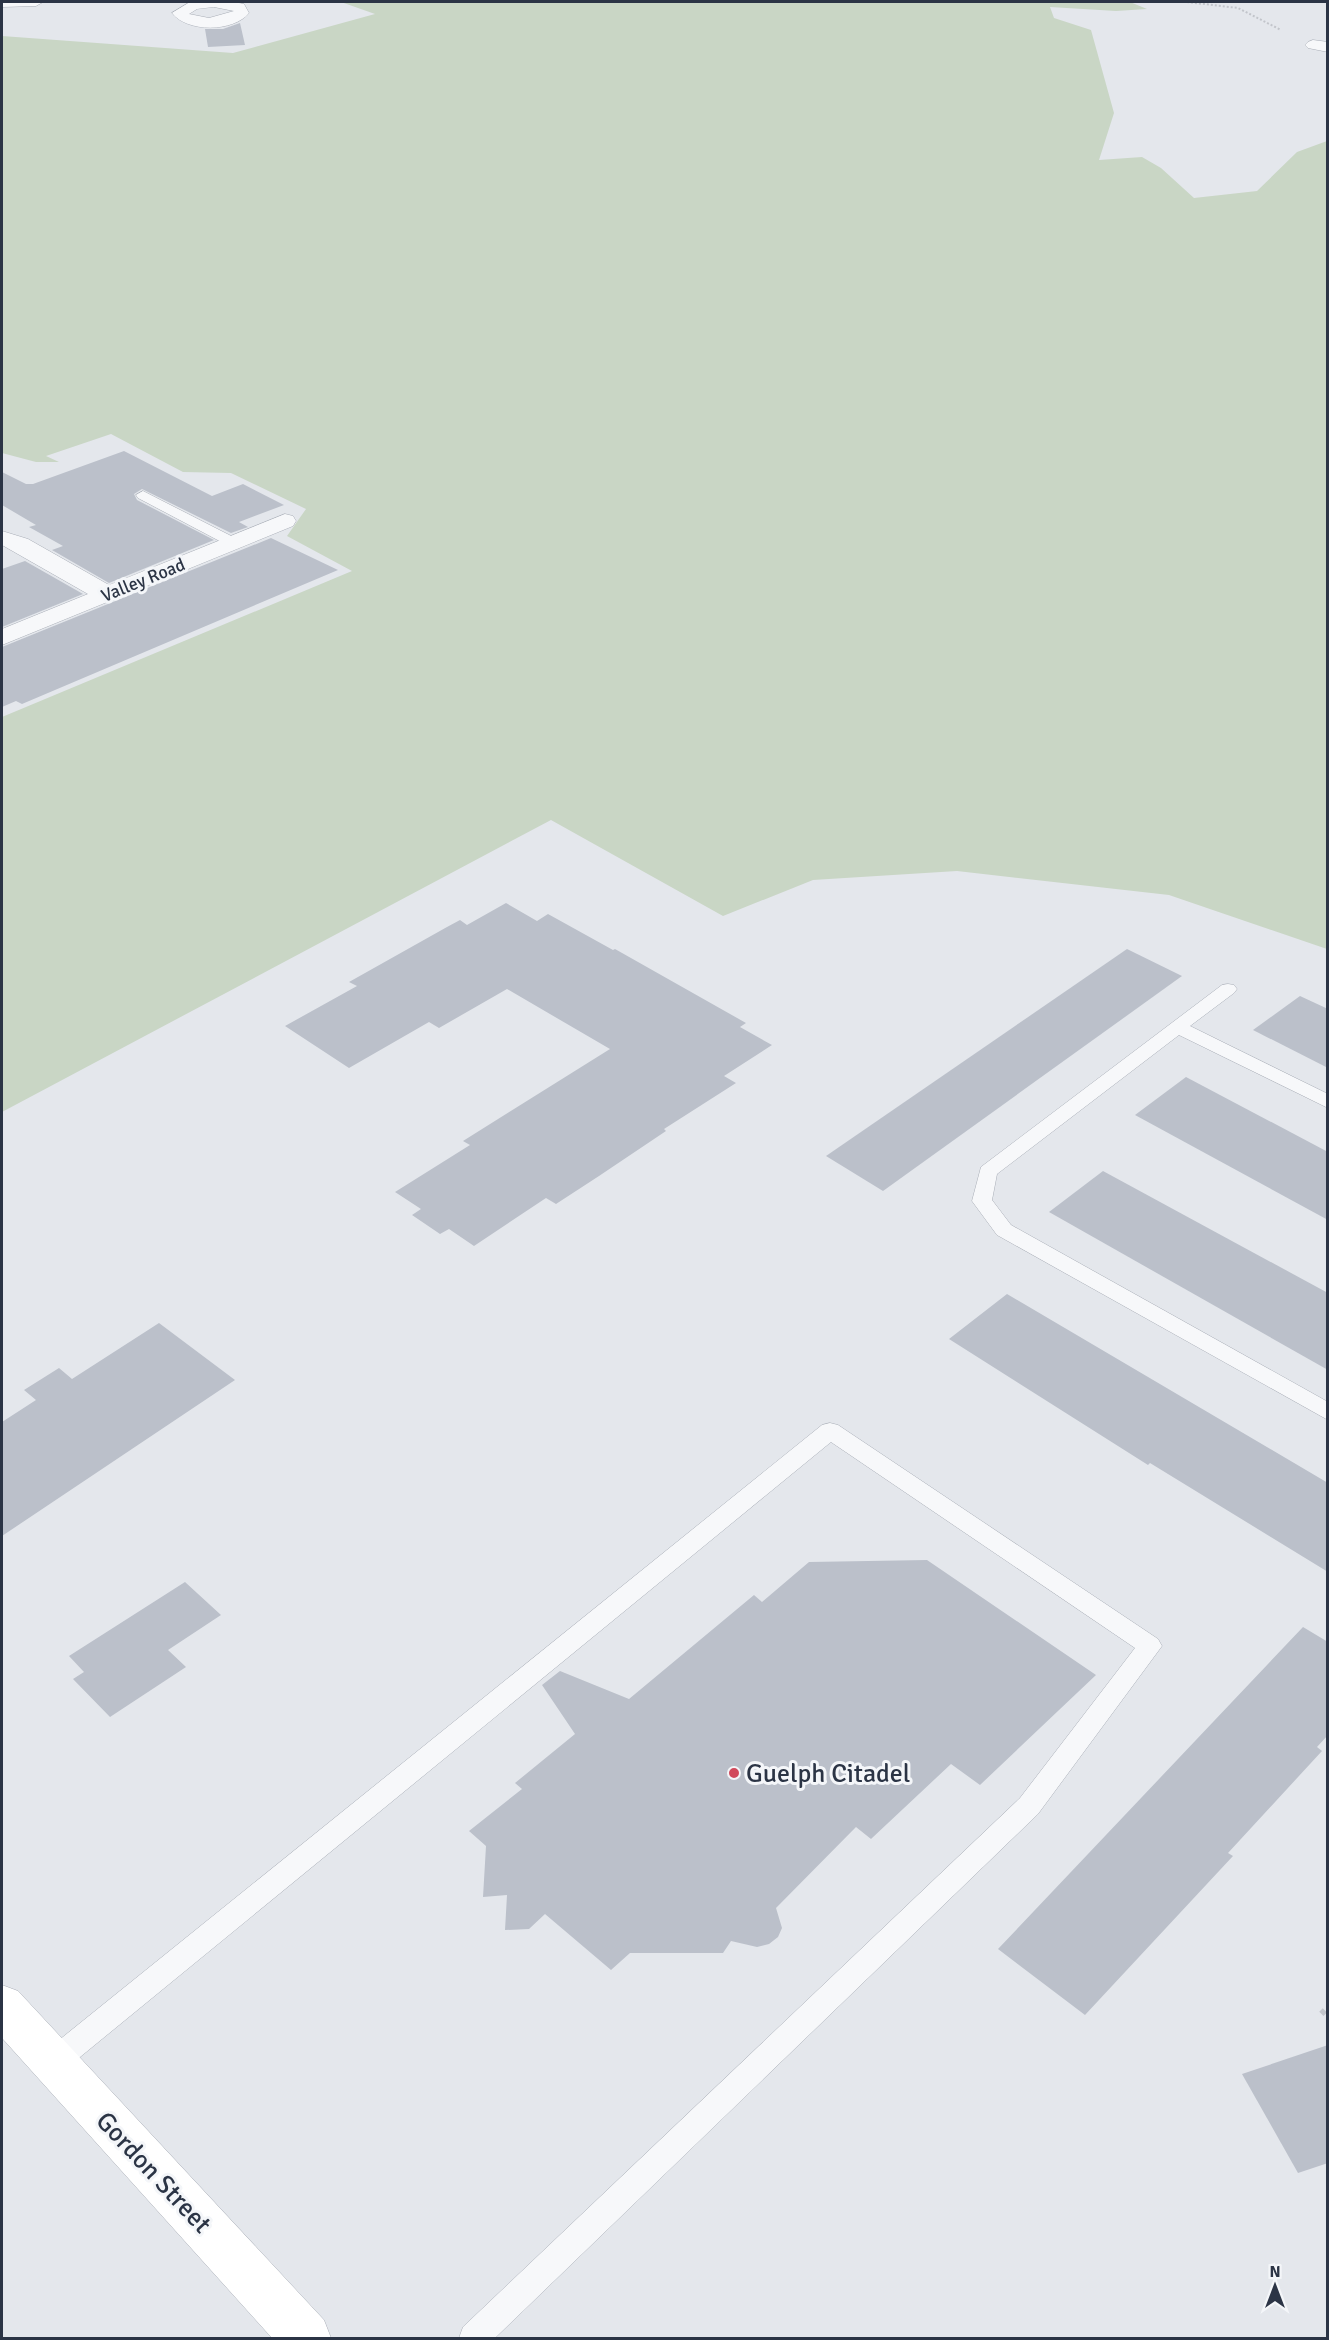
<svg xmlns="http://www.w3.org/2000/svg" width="1329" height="2340" font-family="Signika,sans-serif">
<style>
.green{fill:#c9d6c5}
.building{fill:#bbc0ca}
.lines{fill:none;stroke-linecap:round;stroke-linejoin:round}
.service-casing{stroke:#a9aeb7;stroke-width:1}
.minor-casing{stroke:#a9aeb7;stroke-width:1}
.secondary-casing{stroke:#a9aeb7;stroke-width:1}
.path-far1{stroke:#c2c5cb;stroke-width:2;stroke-dasharray:2 2;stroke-linecap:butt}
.path{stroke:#c2c5cb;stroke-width:5;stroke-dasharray:6 6;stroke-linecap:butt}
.service{fill:#f7f8fa;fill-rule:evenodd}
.minor{fill:#f7f8fa;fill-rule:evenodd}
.secondary{fill:#fff;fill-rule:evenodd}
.poi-dot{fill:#d1495b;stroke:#f4f6f9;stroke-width:2}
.labels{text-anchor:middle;stroke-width:6;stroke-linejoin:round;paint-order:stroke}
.far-street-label{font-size:18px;fill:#2b3445;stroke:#f4f6f9}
.near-poi-label{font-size:26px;fill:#2b3445;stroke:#f4f6f9;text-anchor:start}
.near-street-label{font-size:26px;fill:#2b3445;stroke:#f4f6f9}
</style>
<rect width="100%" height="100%" fill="#e4e7ec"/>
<polygon class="green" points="341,2 1130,2 1147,9 1116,11 1050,7 1054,18 1091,30 1114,113 1099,160 1142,157 1161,168 1194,198 1257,191 1297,152 1327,141 1327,949 1169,895 957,871 813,880 723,916 551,820 2,1112 2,717 352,571 287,536 306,509 231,473 183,472 111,434 46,456 59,462 36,462 2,453 2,36 233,53 375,14"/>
<g class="building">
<polygon points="240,23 245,45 208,47 205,29 223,29"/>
<polygon points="124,451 212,496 243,484 284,505 239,522 248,527 231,533 142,489 134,494 137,500 214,540 109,583 52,550 63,546 29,527 36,525 2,505 2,472 26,484 33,484"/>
<polygon points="271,538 338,570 22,704 16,701 2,707 2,647"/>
<polygon points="25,561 83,594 2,627 2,569"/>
<polygon points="506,903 537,921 548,914 613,950 615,949 746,1023 740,1027 772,1045 724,1076 736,1083 664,1129 666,1131 599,1176 556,1204 546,1198 474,1246 449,1229 440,1234 412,1215 421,1209 395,1192 470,1145 463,1141 610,1049 507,989 439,1028 429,1022 349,1068 285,1026 357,986 349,982 447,927 460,920 467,925"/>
<polygon points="1127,949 1182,976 883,1191 826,1156"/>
<polygon points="1300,996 1328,1009 1328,1068 1253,1030"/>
<polygon points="1186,1077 1328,1152 1328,1220 1135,1115"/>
<polygon points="1103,1171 1328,1293 1328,1370 1049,1212"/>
<polygon points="1007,1294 1328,1483 1328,1572 1150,1463 1148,1465 949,1339"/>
<polygon points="159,1323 235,1380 2,1536 2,1422 36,1400 24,1390 59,1368 72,1379"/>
<polygon points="927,1560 1096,1675 980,1785 951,1764 871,1839 856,1827 776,1908 782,1928 778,1937 769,1944 757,1947 731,1941 723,1953 630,1953 611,1970 545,1914 529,1929 505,1930 507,1895 483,1897 486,1846 469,1831 522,1789 515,1783 575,1734 542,1685 560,1671 629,1699 754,1595 762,1602 809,1562"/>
<polygon points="185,1582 221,1615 168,1650 186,1667 110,1717 73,1679 84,1672 69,1656"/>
<polygon points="1303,1627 1328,1642 1328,1735 1317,1747 1322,1751 1228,1853 1233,1856 1085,2015 998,1949"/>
<polygon points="1328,2045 1328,2163 1298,2173 1242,2074"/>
</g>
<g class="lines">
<defs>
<g id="service">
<polygon points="143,491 239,540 241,543 239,546 229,546 138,498 136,495"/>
<polygon points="1228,984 1234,985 1237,989 1234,993 1190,1026 1328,1094 1328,1108 1179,1035 997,1174 992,1200 1011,1225 1328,1402 1328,1420 997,1235 972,1201 981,1167 1222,985"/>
<polygon points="830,1423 838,1425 1158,1639 1162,1646 1038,1814 495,2338 459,2338 463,2327 1020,1798 1135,1648 831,1442 63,2071 53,2075 43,2071 39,2062 43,2053 822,1425"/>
</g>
<g id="minor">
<polygon points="2,2 43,2 36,6 2,7"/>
<path d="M 190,2 L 239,3 L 244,4 L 249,13 C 234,32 187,33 172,13 ZM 214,7 L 234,11 L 209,18 L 189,14 L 197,9 Z"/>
<polygon points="1313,40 1328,42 1328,52 1308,48 1305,45 1308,42"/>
<polygon points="285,514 293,516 296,521 293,526 2,645 2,629 88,594 2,545 2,531 28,539 109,585"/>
</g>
<polygon id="secondary" points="2,1985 18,1991 324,2320 331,2338 272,2338 2,2038"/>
</defs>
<use href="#service" class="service-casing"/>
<use href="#minor" class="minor-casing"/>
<use href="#secondary" class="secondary-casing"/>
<polyline class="path-far1" points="1187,2 1238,8 1281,30"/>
<polyline class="path" points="1321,2010 1328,2017"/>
<use href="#service" class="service"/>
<use href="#minor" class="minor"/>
<use href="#secondary" class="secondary"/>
</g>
<circle class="poi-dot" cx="734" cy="1773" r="6"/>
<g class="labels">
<g class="far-street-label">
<text transform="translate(143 580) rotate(-22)" y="6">Valley Road</text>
</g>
<g class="near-poi-label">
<text x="746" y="1782">Guelph Citadel</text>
</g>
<g class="near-street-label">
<text transform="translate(154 2172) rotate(47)" y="9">Gordon Street</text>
</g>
</g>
<rect width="1329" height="2340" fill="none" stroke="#2b3445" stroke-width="6"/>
<g transform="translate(1275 2286)" stroke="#f4f6f9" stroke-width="4.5" paint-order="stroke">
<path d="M0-4.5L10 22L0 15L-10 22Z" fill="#2b3445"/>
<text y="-9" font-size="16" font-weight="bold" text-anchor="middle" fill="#2b3445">N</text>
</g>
</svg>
